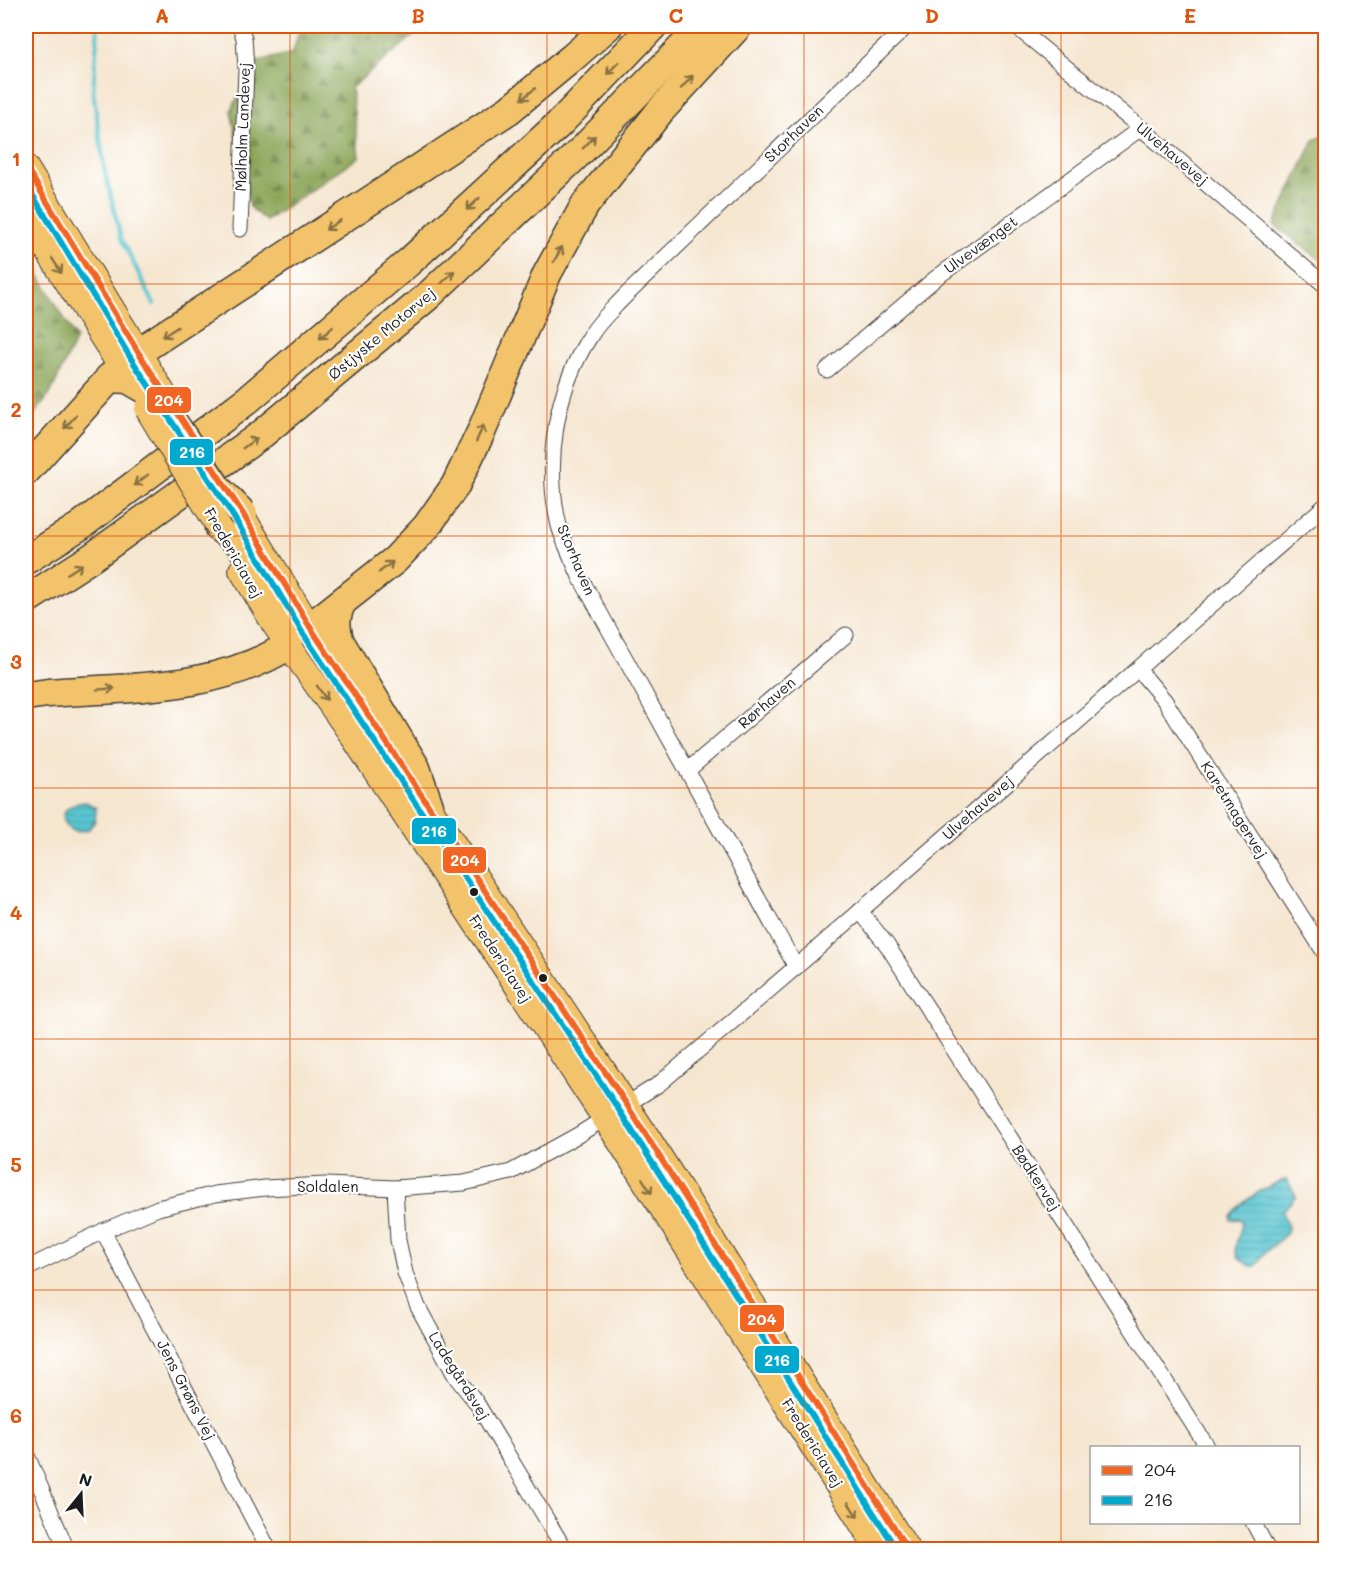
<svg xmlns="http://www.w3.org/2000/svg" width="1351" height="1575" font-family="Mali,sans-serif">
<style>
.forest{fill:url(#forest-firs);stroke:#536039;stroke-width:1.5}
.water{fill:url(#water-rules);stroke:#3a7076;stroke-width:1.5}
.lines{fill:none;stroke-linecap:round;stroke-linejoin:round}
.stream{stroke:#59c5d0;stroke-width:4}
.minor-casing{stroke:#3d3a37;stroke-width:17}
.primary-casing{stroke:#3d3a37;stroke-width:26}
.motorway-casing{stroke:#3d3a37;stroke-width:31}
.minor{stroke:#fff;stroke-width:15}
.primary{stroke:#f2c36a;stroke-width:24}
.motorway{stroke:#f2c36a;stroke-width:28}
.primary-bridge-casing{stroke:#3d3a37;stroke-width:26;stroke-linecap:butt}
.motorway-bridge-casing{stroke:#3d3a37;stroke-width:31;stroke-linecap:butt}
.primary-bridge{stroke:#f2c36a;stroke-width:24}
.motorway-bridge{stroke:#f2c36a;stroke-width:28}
.bus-1-casing{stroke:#fff;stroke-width:10}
.bus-2-casing{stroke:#fff;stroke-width:10}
.bus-1{stroke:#f26522;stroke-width:6}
.bus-2{stroke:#00a9ce;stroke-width:6}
.oneway{stroke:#877043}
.grid{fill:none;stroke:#de560d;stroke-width:1.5;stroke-opacity:0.55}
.bus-dot{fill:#1c1c1c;stroke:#fff;stroke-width:2}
.labels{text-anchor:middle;stroke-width:4.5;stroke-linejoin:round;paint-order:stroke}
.street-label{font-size:15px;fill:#1c1c1c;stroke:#fff}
.line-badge{stroke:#fff;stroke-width:2}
.badge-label{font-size:16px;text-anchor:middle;font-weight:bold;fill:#fff}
.neatline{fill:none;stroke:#de560d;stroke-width:2}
.grid-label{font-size:20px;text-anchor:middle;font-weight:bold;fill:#de560d}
</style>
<defs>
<pattern id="forest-firs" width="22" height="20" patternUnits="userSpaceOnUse" patternTransform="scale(1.5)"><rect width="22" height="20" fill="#8aa456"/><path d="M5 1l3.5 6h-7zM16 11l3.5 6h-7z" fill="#708546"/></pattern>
<pattern id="water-rules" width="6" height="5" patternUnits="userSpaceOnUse" patternTransform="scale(1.5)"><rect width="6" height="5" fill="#59c5d0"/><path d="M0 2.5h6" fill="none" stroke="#4da9b2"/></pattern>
</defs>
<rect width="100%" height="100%" fill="#fff"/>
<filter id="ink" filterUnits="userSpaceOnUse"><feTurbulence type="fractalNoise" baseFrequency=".0167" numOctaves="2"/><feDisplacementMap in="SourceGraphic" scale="12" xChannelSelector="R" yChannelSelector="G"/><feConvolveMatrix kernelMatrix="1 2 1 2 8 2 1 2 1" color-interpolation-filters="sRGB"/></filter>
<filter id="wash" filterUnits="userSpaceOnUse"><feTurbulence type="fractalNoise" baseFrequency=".008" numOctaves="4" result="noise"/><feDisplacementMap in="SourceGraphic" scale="24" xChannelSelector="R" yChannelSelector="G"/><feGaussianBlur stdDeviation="1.35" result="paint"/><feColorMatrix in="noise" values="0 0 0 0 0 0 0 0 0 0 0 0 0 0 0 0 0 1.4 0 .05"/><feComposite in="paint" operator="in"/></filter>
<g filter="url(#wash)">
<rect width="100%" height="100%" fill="#f5e6d0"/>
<g class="forest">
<polygon points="300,26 425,26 351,88 359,157 266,221 250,207 231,111 255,62 293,53"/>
<polygon points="1325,135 1325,263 1274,225 1314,140"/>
<polygon points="33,264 76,339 50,394 26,425 26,270"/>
</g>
<g class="water">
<path d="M 86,802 L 96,808 L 95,821 L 88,830 L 75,832 C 54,818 64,804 86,802 Z"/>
<path d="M 1287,1179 L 1296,1196 L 1282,1212 L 1288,1227 L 1287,1233 L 1264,1254 L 1256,1266 C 1250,1267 1247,1265 1243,1261 C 1227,1249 1242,1236 1242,1221 L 1239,1219 L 1231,1220 L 1231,1216 C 1241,1200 1269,1185 1287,1179 Z"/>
</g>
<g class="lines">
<polyline class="stream" points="98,26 93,91 105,173 121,238 154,304"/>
</g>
</g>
<g filter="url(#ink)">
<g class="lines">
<defs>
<g id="minor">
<polyline points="1015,26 1141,128 1326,286"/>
<polyline points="240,229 246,69 244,38 240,26"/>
<polyline points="827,370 936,278 1141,128"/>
<polyline points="1138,669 1165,701 1326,955"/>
<polyline points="688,770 846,635"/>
<polyline points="860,911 887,945 1208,1448"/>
<path d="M 796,967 L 580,577 C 573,560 564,543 559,526 C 544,462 555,390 591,335 C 599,321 613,309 624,297 L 907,26"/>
<polyline points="395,1188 398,1240 405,1273 418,1307 456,1377 476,1402 565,1550"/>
<polyline points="103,1231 269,1550"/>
<polyline points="26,1269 103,1231 158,1208 215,1194 265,1188 326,1185 395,1188 464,1183 511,1172 578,1135 659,1084 796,967 1326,505"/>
<polyline points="26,1453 67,1550"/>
<polyline points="1253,1522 1268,1550"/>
</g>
<g id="primary">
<polyline points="26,167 166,397"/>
<polyline points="26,217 130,382"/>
<polyline points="233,500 310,627 367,712"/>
<polyline points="241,570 275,626 350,733 621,1144 878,1550"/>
<polyline points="419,791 649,1139 908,1550"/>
</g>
<g id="motorway">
<polyline points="138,352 509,110 573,57 608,26"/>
<polyline points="109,378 128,379 154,394 160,403"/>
<polyline points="26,471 120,367"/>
<polyline points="219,528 240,543 262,580 287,613 299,623 310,627 395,560 427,526 455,486 482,430 547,274 585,205 661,110 738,26"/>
<polyline points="26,560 80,526 246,401 410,261 559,124 653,26"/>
<polyline points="26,600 91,558 262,434 428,296 582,150 703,26"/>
<path d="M 341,604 C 335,618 335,627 340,642 L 416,768 L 429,806"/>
<path d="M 26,696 L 48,693 C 129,687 218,691 289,645"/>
</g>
</defs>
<use href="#minor" class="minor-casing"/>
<use href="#primary" class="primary-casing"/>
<use href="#motorway" class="motorway-casing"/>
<use href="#minor" class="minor"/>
<use href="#primary" class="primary"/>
<use href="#motorway" class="motorway"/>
<defs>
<polyline id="primary-bridge" points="147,409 219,528"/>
<polyline id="motorway-bridge" points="160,403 218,489 243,514"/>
</defs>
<use href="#primary-bridge" class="primary-bridge-casing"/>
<use href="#motorway-bridge" class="motorway-bridge-casing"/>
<use href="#primary-bridge" class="primary-bridge"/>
<use href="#motorway-bridge" class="motorway-bridge"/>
<defs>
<polyline id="bus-1" points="26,167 138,352 243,514 310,627 627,1105 908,1550"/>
<polyline id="bus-2" points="26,184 130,357 235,519 302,632 619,1110 897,1550"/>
</defs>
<use href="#bus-1" class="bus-1-casing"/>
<use href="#bus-2" class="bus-2-casing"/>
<use href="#bus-1" class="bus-1"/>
<use href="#bus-2" class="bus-2"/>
</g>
<defs><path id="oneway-shaft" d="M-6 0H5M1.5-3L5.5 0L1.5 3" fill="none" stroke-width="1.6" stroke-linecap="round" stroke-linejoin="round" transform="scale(1.5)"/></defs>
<g class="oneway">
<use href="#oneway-shaft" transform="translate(613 68) rotate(134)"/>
<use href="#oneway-shaft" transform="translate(687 82) rotate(-48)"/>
<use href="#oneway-shaft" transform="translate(528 94) rotate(141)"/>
<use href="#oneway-shaft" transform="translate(589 142) rotate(-46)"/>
<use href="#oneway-shaft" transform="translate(473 204) rotate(137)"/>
<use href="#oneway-shaft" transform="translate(333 225) rotate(147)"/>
<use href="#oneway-shaft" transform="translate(558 254) rotate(-61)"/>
<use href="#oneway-shaft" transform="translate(57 266) rotate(58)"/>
<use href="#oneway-shaft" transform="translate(448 277) rotate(-44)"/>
<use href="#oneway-shaft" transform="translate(170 332) rotate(147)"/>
<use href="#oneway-shaft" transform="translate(326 333) rotate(139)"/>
<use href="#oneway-shaft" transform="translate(70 422) rotate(132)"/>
<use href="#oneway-shaft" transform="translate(480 433) rotate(-66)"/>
<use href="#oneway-shaft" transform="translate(250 443) rotate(-36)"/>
<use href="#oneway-shaft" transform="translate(141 480) rotate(143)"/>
<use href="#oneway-shaft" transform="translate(386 567) rotate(-38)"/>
<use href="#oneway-shaft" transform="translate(75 569) rotate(-32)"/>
<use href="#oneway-shaft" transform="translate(106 689) rotate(-4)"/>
<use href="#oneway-shaft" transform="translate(322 693) rotate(55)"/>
<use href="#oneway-shaft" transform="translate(647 1186) rotate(58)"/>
<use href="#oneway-shaft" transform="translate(853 1510) rotate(58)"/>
</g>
</g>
<path class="grid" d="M 290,26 L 290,1550M 547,26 L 547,1550M 804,26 L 804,1550M 1061,26 L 1061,1550M 26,284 L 1326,284M 26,536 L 1326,536M 26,788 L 1326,788M 26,1039 L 1326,1039M 26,1290 L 1326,1290"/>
<g class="bus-dot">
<circle cx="474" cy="892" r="5"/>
<circle cx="543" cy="978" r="5"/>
</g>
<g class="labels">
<g class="street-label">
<text transform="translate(243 127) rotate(-88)" y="5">Mølholm Landevej</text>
<text transform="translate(794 134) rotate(-44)" y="5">Storhaven</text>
<text transform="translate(1172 154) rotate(40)" y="5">Ulvehavevej</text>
<text transform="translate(981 245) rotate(-36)" y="5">Ulvevænget</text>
<text transform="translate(382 334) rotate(-40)" y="5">Østjyske Motorvej</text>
<text transform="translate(233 553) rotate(60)" y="5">Fredericiavej</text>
<text transform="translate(576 560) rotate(67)" y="5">Storhaven</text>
<text transform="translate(767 703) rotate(-41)" y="5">Rørhaven</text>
<text transform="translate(978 808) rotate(-41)" y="5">Ulvehavevej</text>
<text transform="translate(1234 810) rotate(58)" y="5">Karetmagervej</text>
<text transform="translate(500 959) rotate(57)" y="5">Fredericiavej</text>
<text transform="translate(1036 1178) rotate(57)" y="5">Bødkervej</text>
<text x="328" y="1192">Soldalen</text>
<text transform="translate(459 1376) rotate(58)" y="5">Ladegårdsvej</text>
<text transform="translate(186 1390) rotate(63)" y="5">Jens Grøns Vej</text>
<text transform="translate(812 1443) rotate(58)" y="5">Fredericiavej</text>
</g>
</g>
<g class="line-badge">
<rect x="146" y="386" width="46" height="28" rx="6" fill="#f26522"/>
<rect x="169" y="438" width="45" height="28" rx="6" fill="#00a9ce"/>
<rect x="411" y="817" width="46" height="28" rx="6" fill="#00a9ce"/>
<rect x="442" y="846" width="45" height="28" rx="6" fill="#f26522"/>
<rect x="739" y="1304" width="46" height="29" rx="6" fill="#f26522"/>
<rect x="754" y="1345" width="46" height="29" rx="6" fill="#00a9ce"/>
</g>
<g class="badge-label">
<text x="169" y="406">204</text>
<text x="192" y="458">216</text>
<text x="434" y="837">216</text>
<text x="465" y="866">204</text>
<text x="762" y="1325">204</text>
<text x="777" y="1366">216</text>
</g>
<rect width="1351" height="1575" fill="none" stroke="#fff" stroke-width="66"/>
<rect x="1090" y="1446" width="210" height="78" fill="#ffffff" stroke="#a4a4a4" stroke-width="1.5"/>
<rect x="1102" y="1466" width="30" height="9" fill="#f26522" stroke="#a4a4a4" stroke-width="1.5"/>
<text x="1144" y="1476" font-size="18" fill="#1c1c1c">204</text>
<rect x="1102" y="1496" width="30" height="9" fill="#00a9ce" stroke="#a4a4a4" stroke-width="1.5"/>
<text x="1144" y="1506" font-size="18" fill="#1c1c1c">216</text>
<g transform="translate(81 1494) rotate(18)" stroke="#ffffff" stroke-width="4.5" paint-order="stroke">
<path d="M0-4.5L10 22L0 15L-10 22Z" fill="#1c1c1c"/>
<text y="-9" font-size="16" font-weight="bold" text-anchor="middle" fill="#1c1c1c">N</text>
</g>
<rect x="33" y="33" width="1285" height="1509" class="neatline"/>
<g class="grid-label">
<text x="162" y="23">A</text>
<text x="418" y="23">B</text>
<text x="676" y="23">C</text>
<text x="932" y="23">D</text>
<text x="1190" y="23">E</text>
<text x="16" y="166">1</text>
<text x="16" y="417">2</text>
<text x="16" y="669">3</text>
<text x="16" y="920">4</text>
<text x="16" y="1172">5</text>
<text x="16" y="1423">6</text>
</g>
</svg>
